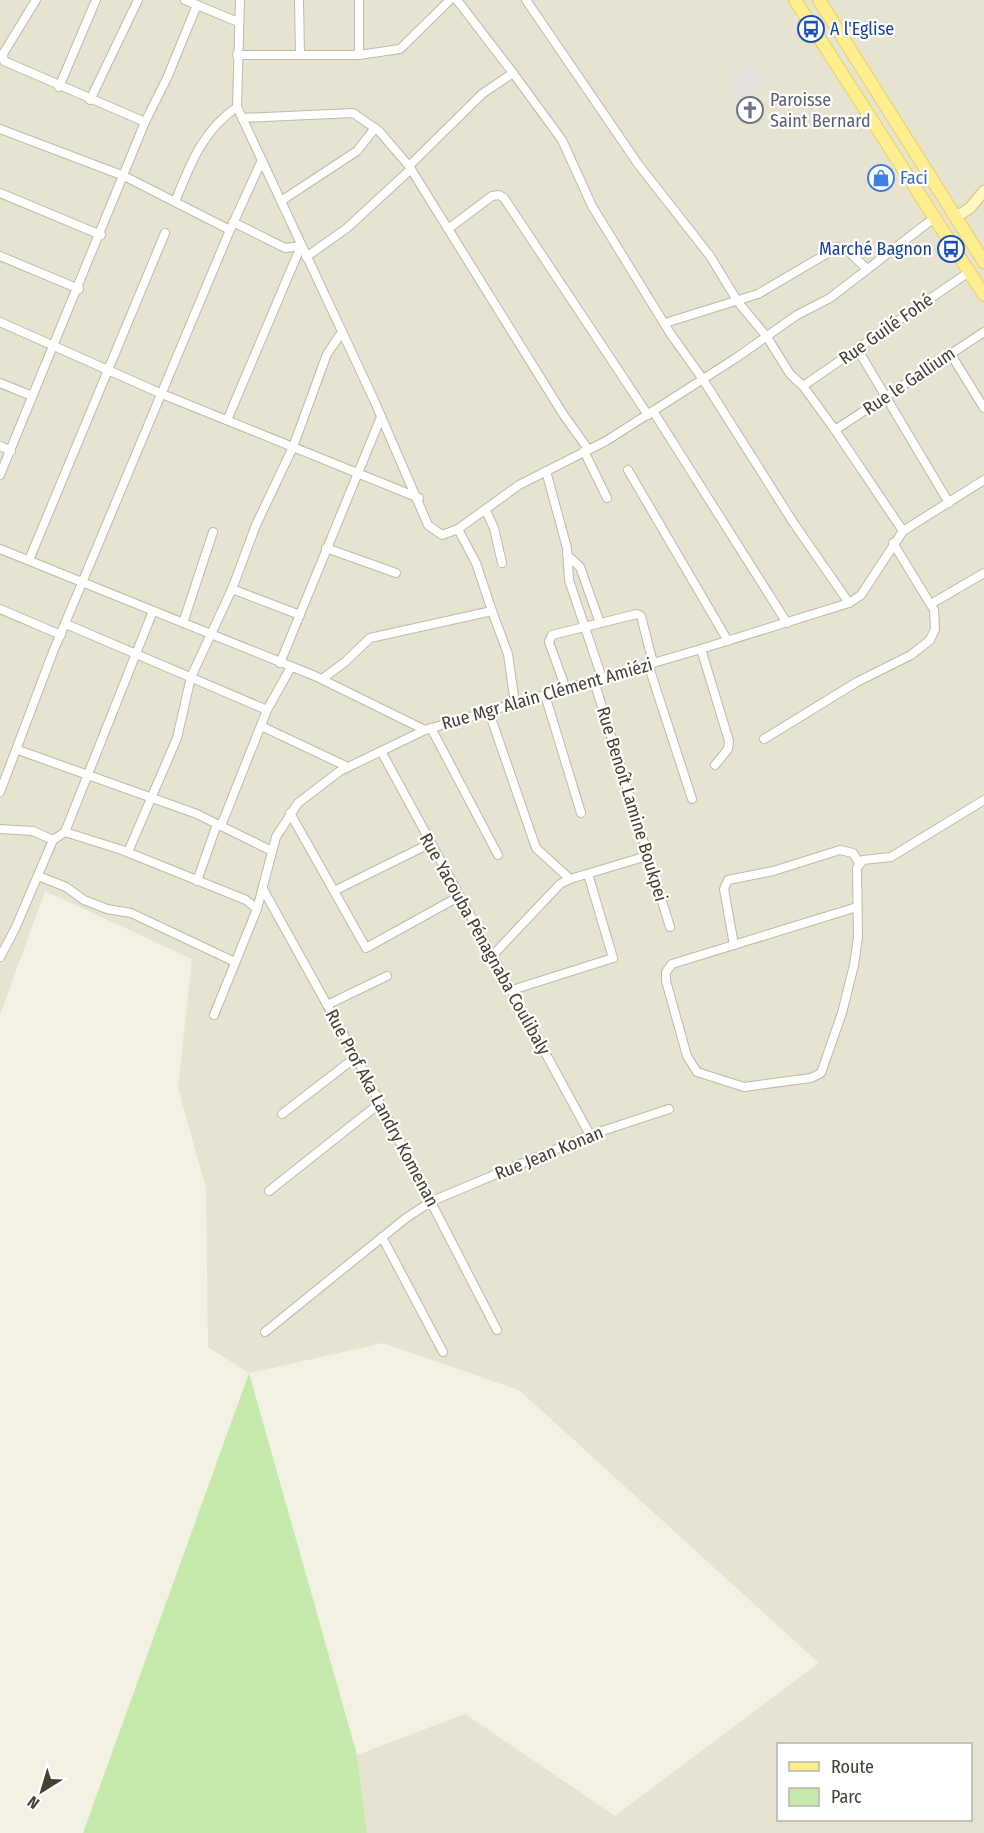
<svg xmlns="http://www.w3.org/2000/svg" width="984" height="1833" font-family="'Fira Sans Condensed',sans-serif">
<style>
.residential{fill:#e7e3d1;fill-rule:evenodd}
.green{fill:#c4e9aa}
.parking{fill:#e3e1dc}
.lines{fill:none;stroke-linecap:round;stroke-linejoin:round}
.street-casing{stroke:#beb9a6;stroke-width:10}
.secondary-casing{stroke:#d5cc91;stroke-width:13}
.primary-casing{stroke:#e8d05d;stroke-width:14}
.street{stroke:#fff;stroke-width:8}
.secondary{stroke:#fff8c1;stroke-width:10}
.primary{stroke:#ffee90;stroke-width:12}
.labels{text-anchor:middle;stroke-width:4.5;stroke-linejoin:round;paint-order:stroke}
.transit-label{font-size:18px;fill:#164399;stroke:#fff;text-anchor:start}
.worship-label{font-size:18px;fill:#5b616d;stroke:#fff;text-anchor:start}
.shop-label{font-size:18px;fill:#366cbe;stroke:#fff;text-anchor:start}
.street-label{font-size:18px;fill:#454033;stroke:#fff}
</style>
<rect width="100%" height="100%" fill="#f3f0e4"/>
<path class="residential" d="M 0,0 L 984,0 L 984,1833 L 367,1833 L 357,1755 L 465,1714 L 615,1816 L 819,1663 L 519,1390 L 383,1343 L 249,1373 L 208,1347 L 206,1188 L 178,1088 L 192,959 L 45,891 L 0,1015 ZM 778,1744 L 970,1744 L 970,1820 L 778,1820 Z"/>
<polygon class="green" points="249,1373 357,1755 367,1833 83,1833"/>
<polygon class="parking" points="751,60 767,83 740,101 724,78"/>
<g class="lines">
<defs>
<g id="street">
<polyline points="36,0 3,54 4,61 145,122"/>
<polyline points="185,0 197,5"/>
<polyline points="240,0 237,107 374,400 428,525 442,535 458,529 519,485 606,441 736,358 797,315 830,298 934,218"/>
<polyline points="299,0 300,55"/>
<polyline points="457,0 513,73"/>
<polyline points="526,0 638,164 710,256 738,302 767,337 790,374 803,386 835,430 903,531"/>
<polyline points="237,55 359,55 400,49 450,0"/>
<polyline points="359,55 359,0"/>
<polyline points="59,87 96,0"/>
<polyline points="90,100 138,0"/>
<polyline points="242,118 353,113 379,131 409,166"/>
<polyline points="0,129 124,176 230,230"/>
<polyline points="0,193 101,235"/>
<polyline points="281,201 357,151 375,128"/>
<path d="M 175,202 C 190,165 202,131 237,107"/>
<polyline points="233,222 285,248 301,246"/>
<polyline points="448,229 492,196 499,195 504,198 648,415"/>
<polyline points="0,256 79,289"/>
<polyline points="306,257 347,228 411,169"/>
<polyline points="0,322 162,394 419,498"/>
<polyline points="665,323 758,294 838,247 846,249 867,269"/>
<polyline points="858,350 949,503"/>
<polyline points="950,353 984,408"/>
<polyline points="0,383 32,396"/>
<polyline points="803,386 969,272"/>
<polyline points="653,411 787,623"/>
<polyline points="228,418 301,246"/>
<polyline points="835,430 984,332"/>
<polyline points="0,446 11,451"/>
<polyline points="588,449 563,414 409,166 482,94 513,73 562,140 592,206 670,333 702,378 793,522 849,603"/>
<polyline points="584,451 607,498"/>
<polyline points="628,470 728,641"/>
<polyline points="546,471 567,548 569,580 602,678"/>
<polyline points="0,475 145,122 167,78 197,5 238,22"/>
<polyline points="486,511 494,528 502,563"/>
<polyline points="326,548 396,573"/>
<polyline points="0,549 315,676 425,730"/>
<polyline points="567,555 580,567 600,623"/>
<polyline points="29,560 165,233"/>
<polyline points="232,589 300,615"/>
<polyline points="931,604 984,573"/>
<polyline points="0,609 61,635"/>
<polyline points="492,611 508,654 515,704"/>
<polyline points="183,623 213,532"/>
<polyline points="66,624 267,710"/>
<polyline points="701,649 729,741 728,749 715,765"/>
<polyline points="280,663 381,417"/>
<polyline points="648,664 692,799"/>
<polyline points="322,679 345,662 370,638 492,611 476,563 458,529"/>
<polyline points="594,681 670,927"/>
<polyline points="566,689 549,642 552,635 637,614 641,616 653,663"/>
<polyline points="545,695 581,813"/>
<polyline points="489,712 536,848 570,879"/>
<polyline points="261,726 348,767"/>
<polyline points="431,728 498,855"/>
<polyline points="764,739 857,682 911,655 930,640 935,629 934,610 893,543"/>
<polyline points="18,750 197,814 221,826"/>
<polyline points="381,751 590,1135"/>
<polyline points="0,792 53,652 230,230 262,160"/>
<polyline points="290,813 366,948 460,896"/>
<polyline points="0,829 33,831 53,840"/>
<polyline points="65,832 153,611"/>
<polyline points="272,851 221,826 267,710 291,667"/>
<polyline points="128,852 177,738 191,677 232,589 256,525 293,447 327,354 342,332"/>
<polyline points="38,876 66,887 84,900 107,909 131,913 235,962"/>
<polyline points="197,881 217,824"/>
<polyline points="263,889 356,1057 497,1330"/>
<polyline points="334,891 429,844"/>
<polyline points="857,907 672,964 666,972 666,981 687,1056 697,1072 744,1087 811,1078 821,1073 842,1013 854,965 858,937 857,868 863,860 891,857 984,800"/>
<polyline points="734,945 724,889 728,880 773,871 840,850 853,853 859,863"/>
<polyline points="493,955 560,884 570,879 647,856"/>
<polyline points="0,957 15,929 53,840 65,832 122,850 246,900 257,909"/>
<polyline points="512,990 613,958 588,874"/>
<polyline points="327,1005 387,976"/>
<polyline points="214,1015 257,909 276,837 298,803 340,771 425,730 701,649 849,603 861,595 903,531 984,480"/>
<polyline points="282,1114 356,1057"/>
<polyline points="269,1191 380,1103"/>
<polyline points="382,1237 443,1352"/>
<polyline points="265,1332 406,1218 432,1201 590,1135 669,1109"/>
</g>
<polyline id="secondary" points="956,217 970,208 984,191"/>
<g id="primary">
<polyline points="795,0 984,295"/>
<polyline points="819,0 984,262"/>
</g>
</defs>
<use href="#street" class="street-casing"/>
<use href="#secondary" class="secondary-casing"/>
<use href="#primary" class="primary-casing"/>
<use href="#street" class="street"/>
<use href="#secondary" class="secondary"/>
<use href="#primary" class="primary"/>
</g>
<defs>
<symbol id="bus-ring" viewBox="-11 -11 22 22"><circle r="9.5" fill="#fff" stroke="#1a4fb4" stroke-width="1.5"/><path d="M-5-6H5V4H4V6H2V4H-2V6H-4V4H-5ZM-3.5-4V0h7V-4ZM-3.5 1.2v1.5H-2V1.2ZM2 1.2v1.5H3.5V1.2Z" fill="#1a4fb4"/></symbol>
<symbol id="church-ring" viewBox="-11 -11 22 22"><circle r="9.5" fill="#fff" stroke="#6b7280" stroke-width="1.5"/><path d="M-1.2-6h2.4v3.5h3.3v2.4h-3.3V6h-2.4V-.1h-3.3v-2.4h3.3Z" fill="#6b7280"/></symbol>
<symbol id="shop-ring" viewBox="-11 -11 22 22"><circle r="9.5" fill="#fff" stroke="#3f7fe0" stroke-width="1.5"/><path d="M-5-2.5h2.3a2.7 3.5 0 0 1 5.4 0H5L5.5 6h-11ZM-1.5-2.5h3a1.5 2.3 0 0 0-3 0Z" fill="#3f7fe0"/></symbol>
</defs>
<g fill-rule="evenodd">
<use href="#bus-ring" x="796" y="14" width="30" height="30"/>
<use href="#church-ring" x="735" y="95" width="30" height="30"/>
<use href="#shop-ring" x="866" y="163" width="30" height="30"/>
<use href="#bus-ring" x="936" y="234" width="30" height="30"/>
</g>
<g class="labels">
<g class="transit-label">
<text x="830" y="35">A l'Eglise</text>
<text x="932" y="255" text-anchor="end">Marché Bagnon</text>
</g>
<g class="worship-label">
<text x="770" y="106">Paroisse<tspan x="770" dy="21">Saint Bernard</tspan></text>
</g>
<g class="shop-label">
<text x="900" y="184">Faci</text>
</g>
<g class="street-label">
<text transform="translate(886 329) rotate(-35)" y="6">Rue Guilé Fohé</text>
<text transform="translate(909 381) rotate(-34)" y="6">Rue le Gallium</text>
<text transform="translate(547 694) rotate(-16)" y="6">Rue Mgr Alain Clément Amiézi</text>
<text transform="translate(632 804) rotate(73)" y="6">Rue Benoît Lamine Boukpei</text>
<text transform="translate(485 944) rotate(61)" y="6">Rue Yacouba Pénagnaba Coulibaly</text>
<text transform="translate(382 1108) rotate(62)" y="6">Rue Prof Aka Landry Komenan</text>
<text transform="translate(549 1153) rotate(-22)" y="6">Rue Jean Konan</text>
</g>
</g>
<rect x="777" y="1743" width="195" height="78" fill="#ffffff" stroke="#b5b3ad" stroke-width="1.5"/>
<rect x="789" y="1762" width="30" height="9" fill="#ffee90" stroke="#b5b3ad" stroke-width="1.5"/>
<text x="831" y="1773" font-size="18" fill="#454033">Route</text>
<rect x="789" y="1788" width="30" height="18" fill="#c4e9aa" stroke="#b5b3ad" stroke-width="1.5"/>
<text x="831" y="1803" font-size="18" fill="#454033">Parc</text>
<g transform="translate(42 1791) rotate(217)" stroke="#ffffff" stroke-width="4.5" paint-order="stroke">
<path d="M0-4.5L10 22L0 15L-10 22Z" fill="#454033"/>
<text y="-9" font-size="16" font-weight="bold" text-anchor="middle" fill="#454033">N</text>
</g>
</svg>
